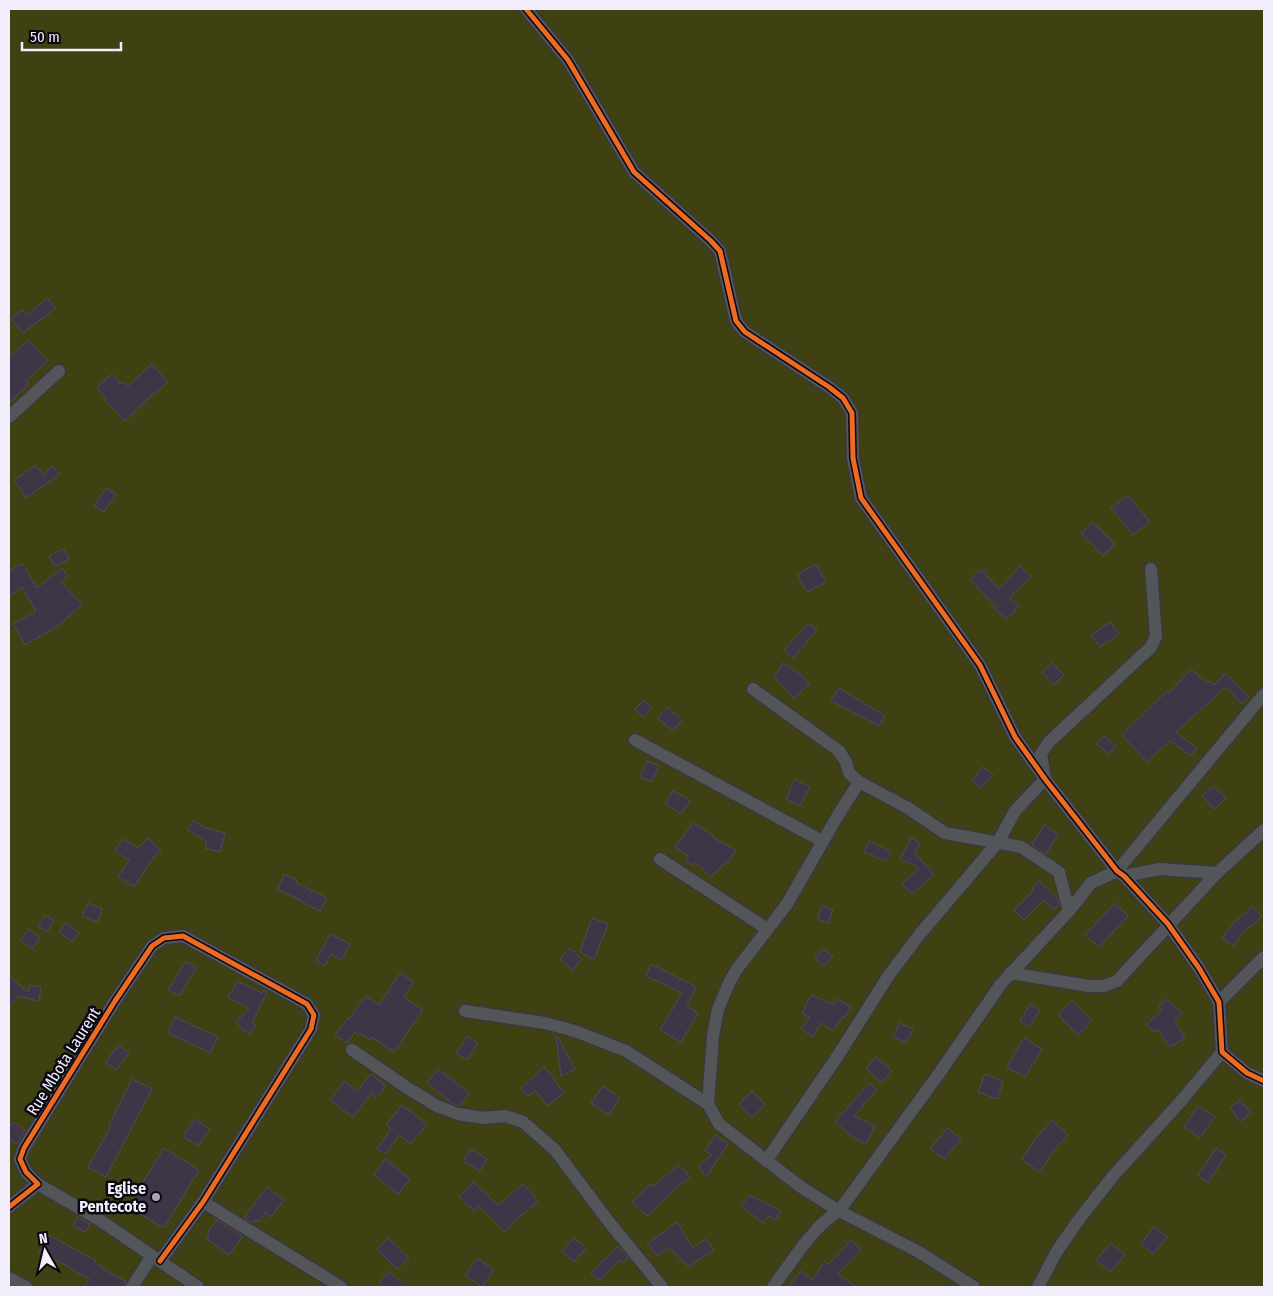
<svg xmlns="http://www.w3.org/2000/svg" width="1273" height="1296" font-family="'Fira Sans Condensed',sans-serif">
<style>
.green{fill:#3f4113}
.building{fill:#3e3547;stroke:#4f4b54}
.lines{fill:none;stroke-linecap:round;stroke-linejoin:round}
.street-casing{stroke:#3b3841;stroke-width:15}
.street{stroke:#535658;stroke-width:12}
.cycleway-casing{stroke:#09070f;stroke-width:8}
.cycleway{stroke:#ed6a23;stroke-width:5}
.poi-dot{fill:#a9a5b2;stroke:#09070f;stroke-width:2}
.labels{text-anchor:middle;stroke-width:5;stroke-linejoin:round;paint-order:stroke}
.street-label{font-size:16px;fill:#f2eefc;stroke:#09070f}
.poi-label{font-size:16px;font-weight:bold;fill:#f2eefc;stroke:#09070f;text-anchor:end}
</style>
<rect width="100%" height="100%" fill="#211e29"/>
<rect class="green" x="9" y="9" width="1255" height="1278"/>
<g class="building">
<polygon points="47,298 56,308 23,333 11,319 22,310 27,315"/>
<polygon points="28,340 48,361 26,381 29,384 9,403 9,357"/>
<polygon points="152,364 168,382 155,394 154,393 125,421 105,400 106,399 97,387 112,374 121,384 124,382 128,386"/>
<polygon points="36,465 43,475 51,466 60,474 26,498 14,480"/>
<polygon points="106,488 116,494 104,512 94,506"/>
<polygon points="1128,495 1150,522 1133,535 1111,508"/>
<polygon points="1093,522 1115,544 1103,556 1081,533"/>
<polygon points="64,549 69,559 55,566 49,556"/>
<polygon points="22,563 37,588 62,568 68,576 61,582 82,605 55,628 25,645 13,624 36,611 22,587 9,597 9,571"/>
<polygon points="816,564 826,582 807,592 797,575"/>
<polygon points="1020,566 1031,576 1009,598 1019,606 1007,619 994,608 995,606 970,579 981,569 999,589"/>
<polygon points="1110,622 1119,634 1100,647 1091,635"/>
<polygon points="808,623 817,630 793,658 784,650"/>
<polygon points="783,663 800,674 809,684 794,698 774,677"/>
<polygon points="1052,663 1064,675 1054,685 1042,672"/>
<polygon points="1191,669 1207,683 1210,681 1214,685 1226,673 1249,697 1242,704 1226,687 1176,732 1197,748 1191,756 1170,741 1147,762 1122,735 1167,691 1169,693"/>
<polygon points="839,688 885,716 879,726 831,701"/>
<polygon points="644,700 652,709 643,717 635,709"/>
<polygon points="667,707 682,720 673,731 657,718"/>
<polygon points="1104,736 1116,746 1109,754 1097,744"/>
<polygon points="647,761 659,766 652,782 640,777"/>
<polygon points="983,767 993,775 981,788 972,780"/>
<polygon points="795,779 810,787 800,806 786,799"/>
<polygon points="1213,786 1226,798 1215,809 1202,796"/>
<polygon points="673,791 690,800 681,814 665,804"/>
<polygon points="193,821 206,828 225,833 220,852 205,848 207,841 187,830"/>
<polygon points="693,823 713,835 712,837 736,850 728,863 726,862 711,877 696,863 694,866 685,861 688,856 675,847"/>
<polygon points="1044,825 1058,834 1046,854 1032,845"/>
<polygon points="148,838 161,851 153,858 134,887 118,876 129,860 115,852 122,839 138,848"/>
<polygon points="911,838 920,843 915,853 934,875 912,894 902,884 919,868 900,859"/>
<polygon points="869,841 891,852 886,861 864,852"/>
<polygon points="284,874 297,880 296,883 327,898 320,911 298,900 299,899 278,890"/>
<polygon points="1039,881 1058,899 1059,904 1054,910 1044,900 1024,920 1014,910 1034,890 1032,888"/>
<polygon points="88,903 102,909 97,922 82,916"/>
<polygon points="1115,903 1128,916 1099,947 1085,935"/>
<polygon points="822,906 833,910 828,923 817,919"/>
<polygon points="1253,907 1262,917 1244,932 1233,946 1222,938 1233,923"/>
<polygon points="46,915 54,921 47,932 38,926"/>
<polygon points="592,918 608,924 594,960 580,952"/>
<polygon points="66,923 79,933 72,942 59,932"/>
<polygon points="29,929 40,938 32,949 20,940"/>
<polygon points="330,934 350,944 341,960 331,954 325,966 316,961"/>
<polygon points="570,948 582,959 573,970 560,959"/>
<polygon points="823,949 833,956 824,966 815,958"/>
<polygon points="186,961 196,968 179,996 168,990"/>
<polygon points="651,964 696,987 687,1006 698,1013 681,1042 660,1030 682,993 646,976"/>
<polygon points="400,973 414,982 404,997 423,1010 394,1052 372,1037 370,1040 360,1033 358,1035 355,1032 347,1043 335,1035 348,1018 349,1019 366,996 379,1005"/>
<polygon points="9,976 28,992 30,985 41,987 39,1001 18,996 9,1007"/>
<polygon points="237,981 262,993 264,990 267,992 252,1023 256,1026 249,1034 236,1023 249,1008 228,998"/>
<polygon points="811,995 834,1005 837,999 851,1007 845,1017 843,1016 833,1031 821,1023 813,1037 801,1029 810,1017 802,1014"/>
<polygon points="1166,999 1182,1013 1175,1021 1185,1038 1170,1047 1157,1029 1154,1032 1146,1025 1162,1010 1159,1007"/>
<polygon points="1072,1001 1092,1021 1078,1035 1058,1015"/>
<polygon points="1030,1004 1040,1010 1029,1027 1020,1021"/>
<polygon points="175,1017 218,1037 210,1053 168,1033"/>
<polygon points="900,1023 913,1029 906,1043 893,1037"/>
<polygon points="468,1036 478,1043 467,1060 456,1053"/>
<polygon points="557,1036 575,1069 561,1076 556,1037"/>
<polygon points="1024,1038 1042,1049 1025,1077 1007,1067"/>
<polygon points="119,1045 129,1053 116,1070 105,1062"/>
<polygon points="876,1057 892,1071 881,1083 866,1068"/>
<polygon points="544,1067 555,1079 554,1080 564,1093 547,1106 535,1090 528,1096 521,1088"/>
<polygon points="438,1069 469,1093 460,1106 453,1104 427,1083"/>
<polygon points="371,1074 386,1086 376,1098 371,1093 353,1117 330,1100 345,1081 357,1091"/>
<polygon points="985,1074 1003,1081 997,1099 978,1092"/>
<polygon points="132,1079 152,1089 106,1177 88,1167 111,1126 109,1125"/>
<polygon points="869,1083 877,1090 854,1116 875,1126 866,1144 853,1137 835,1122"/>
<polygon points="603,1086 620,1098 609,1115 591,1103"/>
<polygon points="752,1091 765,1104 752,1118 739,1104"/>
<polygon points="1240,1100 1251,1113 1240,1122 1230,1108"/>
<polygon points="402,1105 427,1124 411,1144 399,1135 386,1154 377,1149 391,1129 386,1125"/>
<polygon points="1198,1106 1215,1117 1200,1138 1184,1127"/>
<polygon points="195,1119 210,1129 198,1146 183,1136"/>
<polygon points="1052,1120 1068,1135 1055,1149 1040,1172 1022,1160 1035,1139"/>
<polygon points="13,1122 25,1130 17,1144 9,1139 9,1127"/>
<polygon points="947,1128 961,1139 944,1159 930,1149"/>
<polygon points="715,1135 728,1144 706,1177 698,1166 712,1155 705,1151"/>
<polygon points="164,1148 199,1170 164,1228 128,1207"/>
<polygon points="1216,1148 1226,1155 1208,1183 1198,1176"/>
<polygon points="471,1149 487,1159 480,1171 463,1161"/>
<polygon points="385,1159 410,1179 398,1194 374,1175"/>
<polygon points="679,1165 690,1177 671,1192 647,1216 632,1202 651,1184 653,1186"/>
<polygon points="473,1182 498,1205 523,1184 538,1201 515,1221 505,1232 479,1206 474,1211 459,1197"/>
<polygon points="267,1187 284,1200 271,1217 266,1212 259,1222 255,1220 253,1223 244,1218"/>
<polygon points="750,1195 781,1211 776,1220 769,1216 763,1223 741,1206"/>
<polygon points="78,1217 90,1224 86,1232 73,1226"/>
<polygon points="217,1220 243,1236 229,1255 206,1238 209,1234 208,1232"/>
<polygon points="677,1222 693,1248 706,1239 714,1250 688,1267 669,1247 658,1256 647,1244"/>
<polygon points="1154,1227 1167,1237 1153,1254 1141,1244"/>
<polygon points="49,1235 96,1261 95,1262 105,1270 126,1281 124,1287 84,1287 89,1279 53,1258 52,1260 39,1253"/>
<polygon points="388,1238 409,1258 397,1269 377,1249"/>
<polygon points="574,1238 586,1248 574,1262 562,1251"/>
<polygon points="851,1240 861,1249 838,1274 856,1287 788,1287 801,1271 812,1280 825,1261 829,1264"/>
<polygon points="1111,1243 1125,1255 1110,1272 1096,1260"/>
<polygon points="618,1246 628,1258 623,1263 619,1260 600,1281 591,1273 605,1258 606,1259"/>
<polygon points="477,1258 494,1270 482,1287 465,1276"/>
<polygon points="389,1271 406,1287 385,1287 379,1282"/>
</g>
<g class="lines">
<defs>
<g id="street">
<polyline points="526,9 568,60 634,172 711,241 720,251 736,321 745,332 829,387 843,398 852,413 853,458 861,498 980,665 1015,737 1045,779 1117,871 1124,876 1168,924 1199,968 1219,1002 1222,1052 1247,1073 1264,1081"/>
<polyline points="9,417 59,371"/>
<polyline points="753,689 839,751 846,762 849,773 859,782"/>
<polyline points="635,740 822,841"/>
<polyline points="660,859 767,929"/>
<polyline points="1124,876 1160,869 1217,873"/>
<polyline points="1010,973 1089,986 1104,986 1117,981 1217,873 1264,830"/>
<polyline points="1219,1002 1264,957"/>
<polyline points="465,1011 545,1023 575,1031 626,1051 708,1104 719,1124 801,1187 839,1211 919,1252 974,1287"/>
<polyline points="352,1050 409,1089 437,1106 458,1114 484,1118 505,1116 523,1122 555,1150 609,1222 662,1287"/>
<polyline points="708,1104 713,1036 718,1009 729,983 737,969 787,904 837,817 859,782 908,808 945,833 1021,847 1059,872 1069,911"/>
<polyline points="766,1161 839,1054 889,975 920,934 998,842 1015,811 1045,779 1041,754 1049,742 1151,647 1156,636 1151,569"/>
<polyline points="38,1184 98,1219 198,1287"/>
<polyline points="203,1202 341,1287"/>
<polyline points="9,1207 38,1184 26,1172 20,1159 24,1148 115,1001 152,946 164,938 183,936 307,1004 314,1015 311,1029 203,1202 160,1261"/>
<polyline points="9,1278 26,1287"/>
<polyline points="132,1287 152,1256"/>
<path d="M 773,1287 C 792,1262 812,1227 839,1211 L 938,1075 L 1001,984 L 1069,911 L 1091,883 L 1117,871 L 1264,694"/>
<polyline points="1038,1287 1057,1251 1080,1218 1114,1175 1181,1101 1222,1052"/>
</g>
</defs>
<use href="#street" class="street-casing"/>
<use href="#street" class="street"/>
<defs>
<g id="cycleway">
<polyline points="526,9 568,60 634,172 711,241 720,251 736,321 745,332 829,387 843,398 852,413 853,458 861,498 980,665 1015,737 1045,779 1117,871 1124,876 1168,924 1199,968 1219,1002 1222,1052 1247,1073 1264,1081"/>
<polyline points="9,1207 38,1184 26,1172 20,1159 24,1148 115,1001 152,946 164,938 183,936 307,1004 314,1015 311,1029 203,1202 160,1261"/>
</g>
</defs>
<use href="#cycleway" class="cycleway-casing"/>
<use href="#cycleway" class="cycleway"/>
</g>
<circle class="poi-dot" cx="156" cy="1197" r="5"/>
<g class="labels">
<g class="street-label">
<text transform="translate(63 1061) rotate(-58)" y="6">Rue Mbota Laurent</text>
</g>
<g class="poi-label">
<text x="146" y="1194">Eglise<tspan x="146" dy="18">Pentecote</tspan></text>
</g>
</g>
<rect width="1273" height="1296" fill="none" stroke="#f2eefc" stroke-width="20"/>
<g transform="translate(45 1251) rotate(352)" stroke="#09070f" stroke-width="4" paint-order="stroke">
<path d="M0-4L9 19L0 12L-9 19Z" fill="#f2eefc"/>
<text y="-8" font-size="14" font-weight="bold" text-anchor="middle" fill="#f2eefc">N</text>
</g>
<path d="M22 42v8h99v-8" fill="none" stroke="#f2eefc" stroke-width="2.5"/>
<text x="30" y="42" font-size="15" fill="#f2eefc" stroke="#09070f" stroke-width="4" paint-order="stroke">50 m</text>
</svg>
